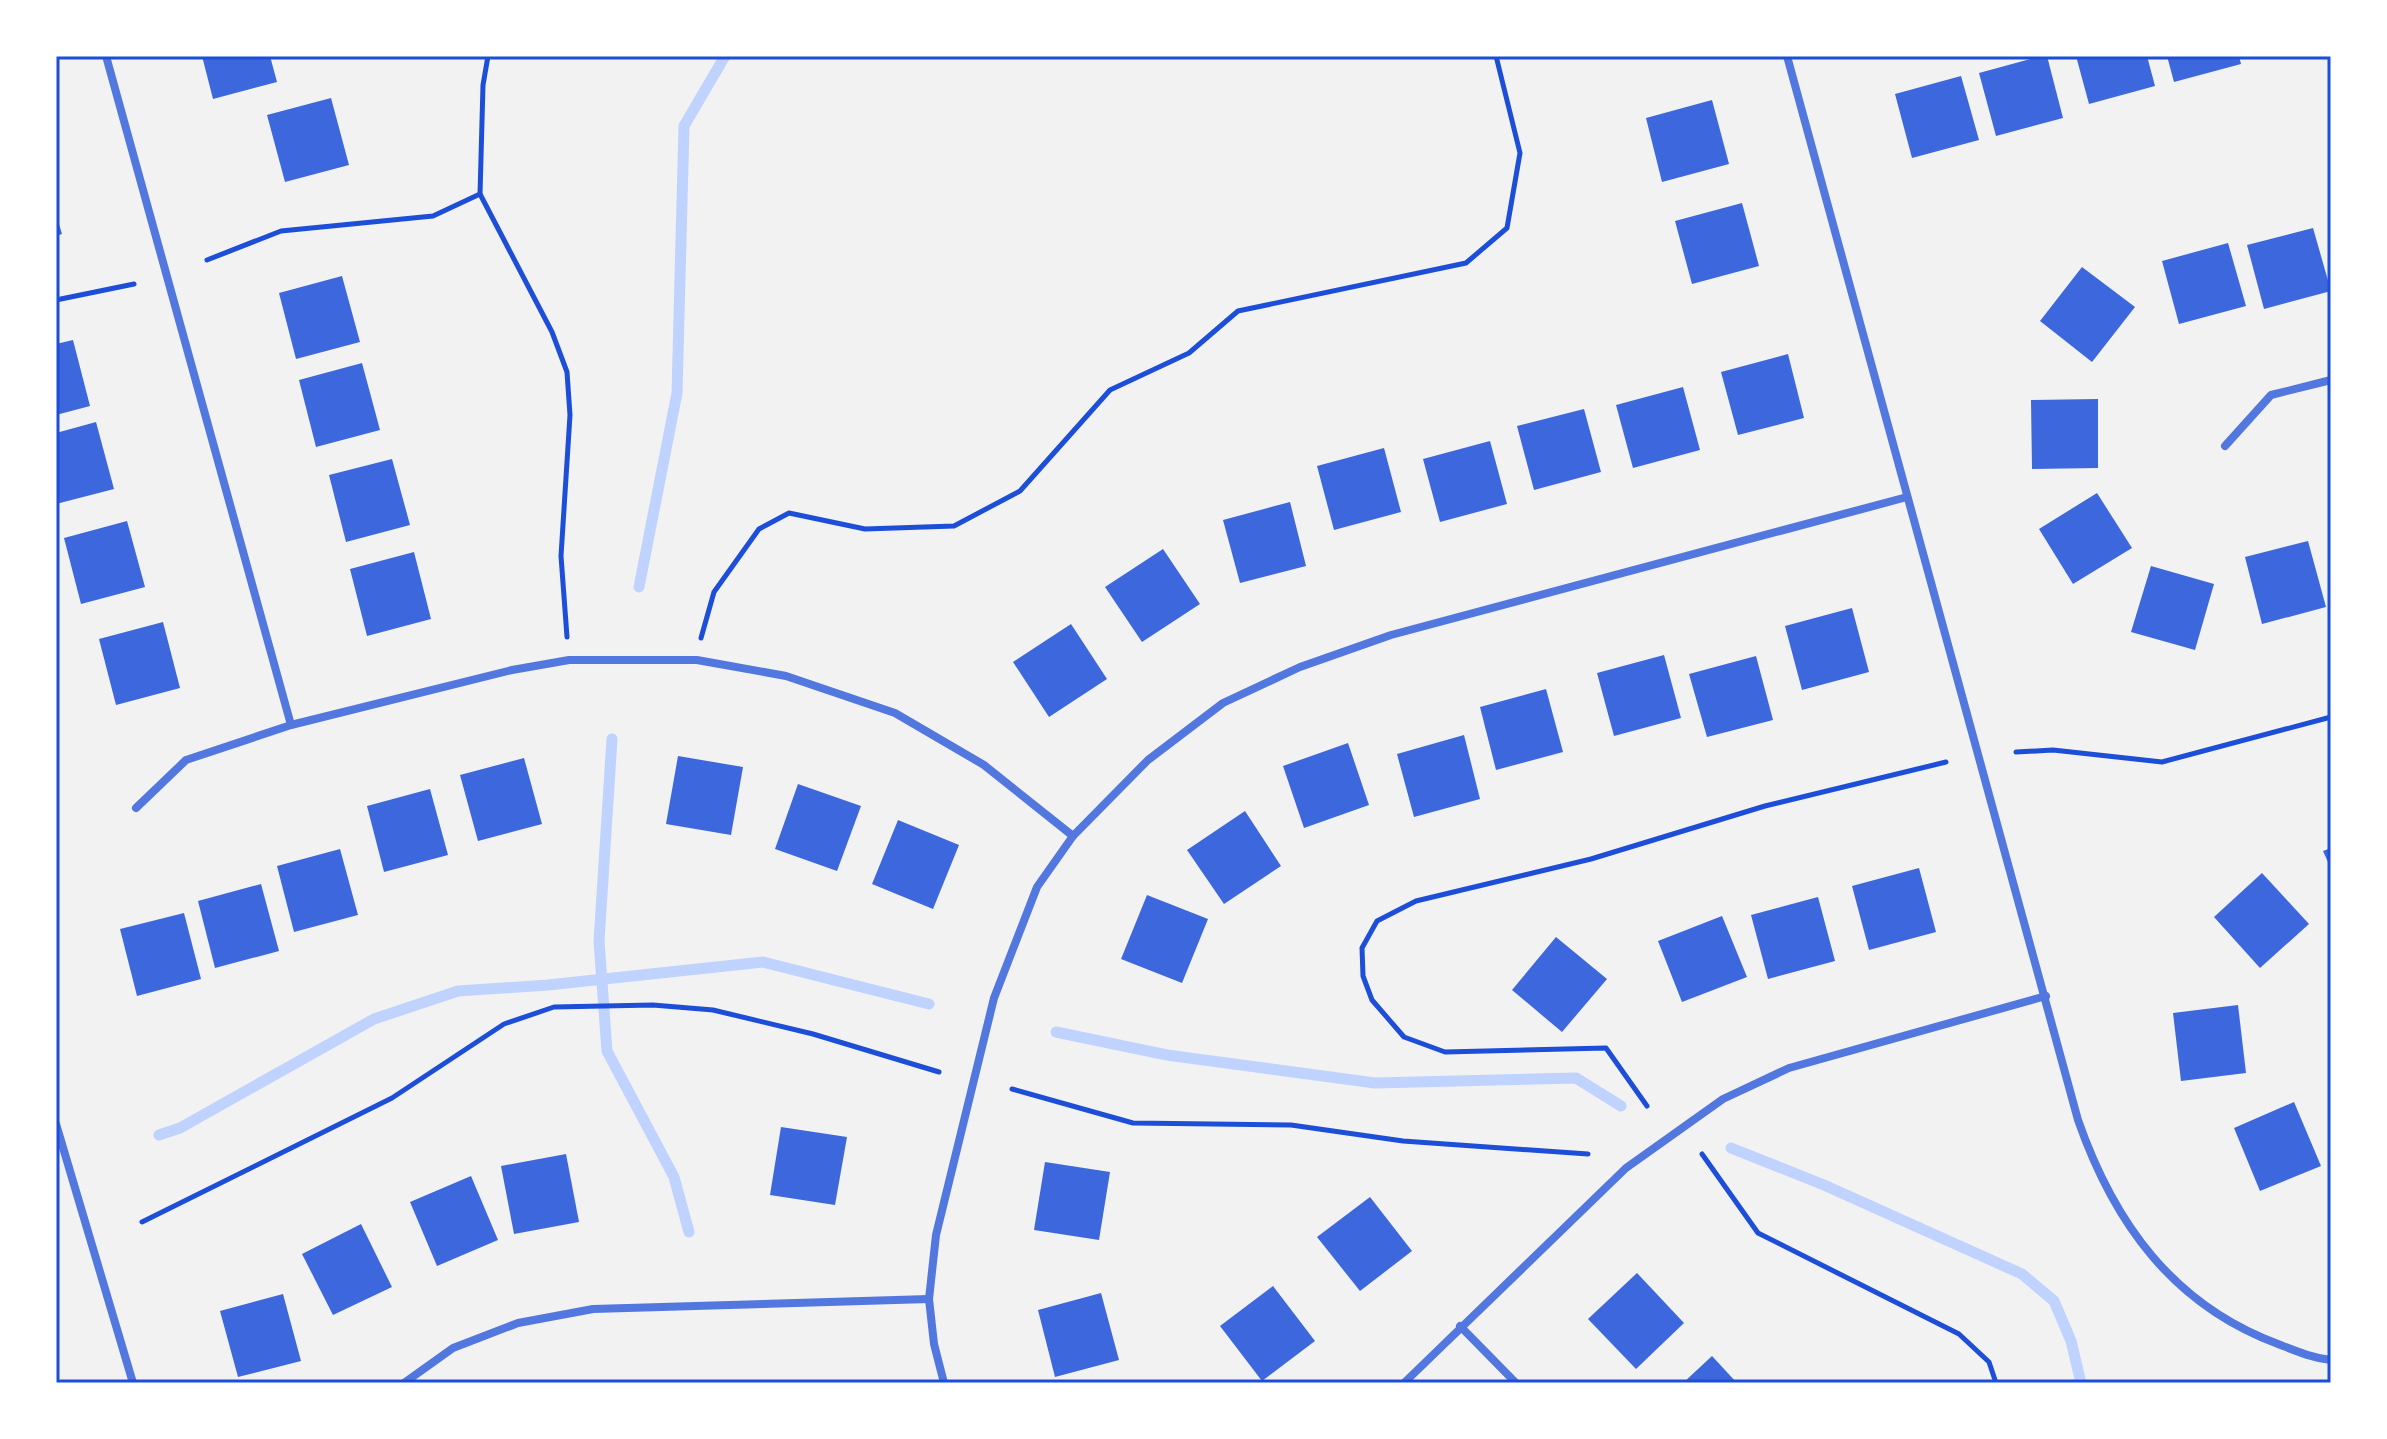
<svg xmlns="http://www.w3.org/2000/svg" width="2387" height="1439" font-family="'Source Sans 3',sans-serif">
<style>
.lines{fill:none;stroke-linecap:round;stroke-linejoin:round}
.stream{stroke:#bfd3fe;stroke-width:11}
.building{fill:#3d67dc}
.path{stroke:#1d4ed8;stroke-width:5}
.minor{stroke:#5277de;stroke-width:8}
.neatline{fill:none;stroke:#1d4ed8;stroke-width:3}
</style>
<rect width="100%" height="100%" fill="#f2f2f2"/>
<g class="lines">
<g class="stream">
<polyline points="639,587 677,393 684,126 725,56"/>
<polyline points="612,739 599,941 607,1051 674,1177 689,1232"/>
<polyline points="1056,1032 1167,1055 1375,1083 1576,1078 1621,1106"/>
<polyline points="159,1135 180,1128 374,1019 458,991 548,985 763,962 929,1004"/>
<polyline points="1731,1148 1824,1185 2022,1274 2054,1301 2071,1341 2081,1383"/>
</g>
</g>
<g class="building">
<polygon points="202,56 270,56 277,82 213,99"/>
<polygon points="2041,56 2047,56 2063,118 1996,136 1979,73"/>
<polygon points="2076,56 2147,56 2155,86 2089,104"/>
<polygon points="2167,56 2239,56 2241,64 2174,82"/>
<polygon points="1961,76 1979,140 1912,158 1895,94"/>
<polygon points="331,98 349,165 285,182 267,115"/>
<polygon points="1712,100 1729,164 1662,182 1646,118"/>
<polygon points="1742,203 1759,266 1692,284 1675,221"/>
<polygon points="56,214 62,234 56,236"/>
<polygon points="2313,228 2331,291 2264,309 2247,245"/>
<polygon points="2228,243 2246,306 2179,324 2162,261"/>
<polygon points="2082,267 2135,307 2092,362 2040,321"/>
<polygon points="342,276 360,342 296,359 279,293"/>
<polygon points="73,340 90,406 56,415 56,344"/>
<polygon points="1788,354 1804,418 1738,435 1721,372"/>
<polygon points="362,363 380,430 316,447 299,380"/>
<polygon points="1683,387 1700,450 1633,468 1616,405"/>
<polygon points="2098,399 2098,468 2032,469 2031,400"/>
<polygon points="1584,409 1601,472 1534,490 1517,426"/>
<polygon points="96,422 114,489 56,504 56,433"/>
<polygon points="1490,441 1507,504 1440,522 1423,459"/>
<polygon points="1384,448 1401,512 1334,530 1317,466"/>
<polygon points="392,459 410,525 346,542 329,475"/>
<polygon points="2097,493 2132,548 2073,584 2039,529"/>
<polygon points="1290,502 1306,566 1240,583 1223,520"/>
<polygon points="127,521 145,587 81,604 64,538"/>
<polygon points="2308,541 2326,607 2262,624 2245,557"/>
<polygon points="1163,549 1200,604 1142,642 1105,587"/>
<polygon points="414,552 431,619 367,636 350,569"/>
<polygon points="2151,566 2214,584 2195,650 2131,632"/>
<polygon points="1852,608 1869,672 1802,690 1785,626"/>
<polygon points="163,622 180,688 116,705 99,639"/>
<polygon points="1071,624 1107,679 1049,717 1013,662"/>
<polygon points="1664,655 1681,718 1614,736 1597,673"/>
<polygon points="1756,656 1773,720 1707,737 1689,674"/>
<polygon points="1546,689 1563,752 1496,770 1480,707"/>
<polygon points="1464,735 1480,799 1414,817 1397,754"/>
<polygon points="1348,743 1369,805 1304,828 1283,766"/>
<polygon points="678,756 743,767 731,835 666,824"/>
<polygon points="524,758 542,824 478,841 460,775"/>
<polygon points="798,784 861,806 837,871 775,849"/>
<polygon points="430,789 448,855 384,872 367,806"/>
<polygon points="1245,811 1281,866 1224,904 1187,850"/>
<polygon points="898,820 959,845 933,909 872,884"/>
<polygon points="2331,848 2331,869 2323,851"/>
<polygon points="340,849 358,915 294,932 277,866"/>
<polygon points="1919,868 1936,932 1869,950 1852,886"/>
<polygon points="2262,873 2309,924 2260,968 2214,917"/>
<polygon points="261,884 279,951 215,968 198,901"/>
<polygon points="1147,895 1208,919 1182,983 1121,959"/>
<polygon points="1818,897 1835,961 1768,979 1751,915"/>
<polygon points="184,913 201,979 137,996 120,929"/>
<polygon points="1722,916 1747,977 1682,1002 1658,941"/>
<polygon points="1556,937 1607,979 1562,1032 1512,990"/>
<polygon points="2238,1005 2246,1073 2181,1081 2173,1013"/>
<polygon points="2294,1102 2321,1166 2260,1191 2234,1128"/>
<polygon points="781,1127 847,1137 835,1205 770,1195"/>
<polygon points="566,1154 579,1222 514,1234 501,1166"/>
<polygon points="1045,1162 1110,1172 1099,1240 1034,1230"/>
<polygon points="471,1176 498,1240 437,1266 410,1202"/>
<polygon points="1370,1197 1412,1251 1360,1291 1317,1237"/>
<polygon points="361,1224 392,1287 333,1315 302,1254"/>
<polygon points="1637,1273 1684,1323 1636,1369 1588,1319"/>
<polygon points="1273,1286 1315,1341 1262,1381 1220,1326"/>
<polygon points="1101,1293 1119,1360 1055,1377 1038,1310"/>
<polygon points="283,1294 301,1361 238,1377 220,1311"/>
<polygon points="1712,1356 1737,1383 1683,1383"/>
</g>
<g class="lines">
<g class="path">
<polyline points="488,56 483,85 480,194 552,332 567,372 570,415 561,556 567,637"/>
<polyline points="207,260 281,231 433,216 480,194"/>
<polyline points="56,300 134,284"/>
<polyline points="701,638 714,592 759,529 789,513 865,529 954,526 1020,491 1110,390 1189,353 1238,311 1466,263 1507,228 1520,153 1496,56"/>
<polyline points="2016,752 2053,750 2162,762 2331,717"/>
<polyline points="1012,1089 1133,1123 1291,1125 1403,1141 1588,1154"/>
<polyline points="1647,1106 1606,1048 1445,1052 1404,1037 1372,1000 1363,976 1362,948 1377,921 1416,901 1591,859 1765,806 1946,762"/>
<polyline points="1702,1154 1758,1233 1959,1334 1989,1362 1996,1383"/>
<polyline points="142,1222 392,1098 504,1024 554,1007 653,1005 713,1010 813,1034 939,1072"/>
</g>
<g class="minor">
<polyline points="106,56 291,725"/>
<path d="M 1787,56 L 2078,1120 C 2114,1223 2173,1305 2278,1344 C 2296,1351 2312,1358 2331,1360"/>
<polyline points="2225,446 2271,395 2331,380"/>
<polyline points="136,808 186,760 291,725 512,670 569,660 697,660 786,676 895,713 984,765 1073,836"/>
<polyline points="56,1124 133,1383"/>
<polyline points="1460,1326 1516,1383"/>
<polyline points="404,1383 453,1348 518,1323 593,1309 929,1299"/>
<polyline points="944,1383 934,1344 929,1299 936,1235 994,998 1037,887 1073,836 1148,760 1223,703 1300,667 1391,635 1907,497"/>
<polyline points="1404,1383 1626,1168 1723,1099 1789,1068 2046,996"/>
</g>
</g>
<rect width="2387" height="1439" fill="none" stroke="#ffffff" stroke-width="116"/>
<rect x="58" y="58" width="2271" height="1323" class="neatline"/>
</svg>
